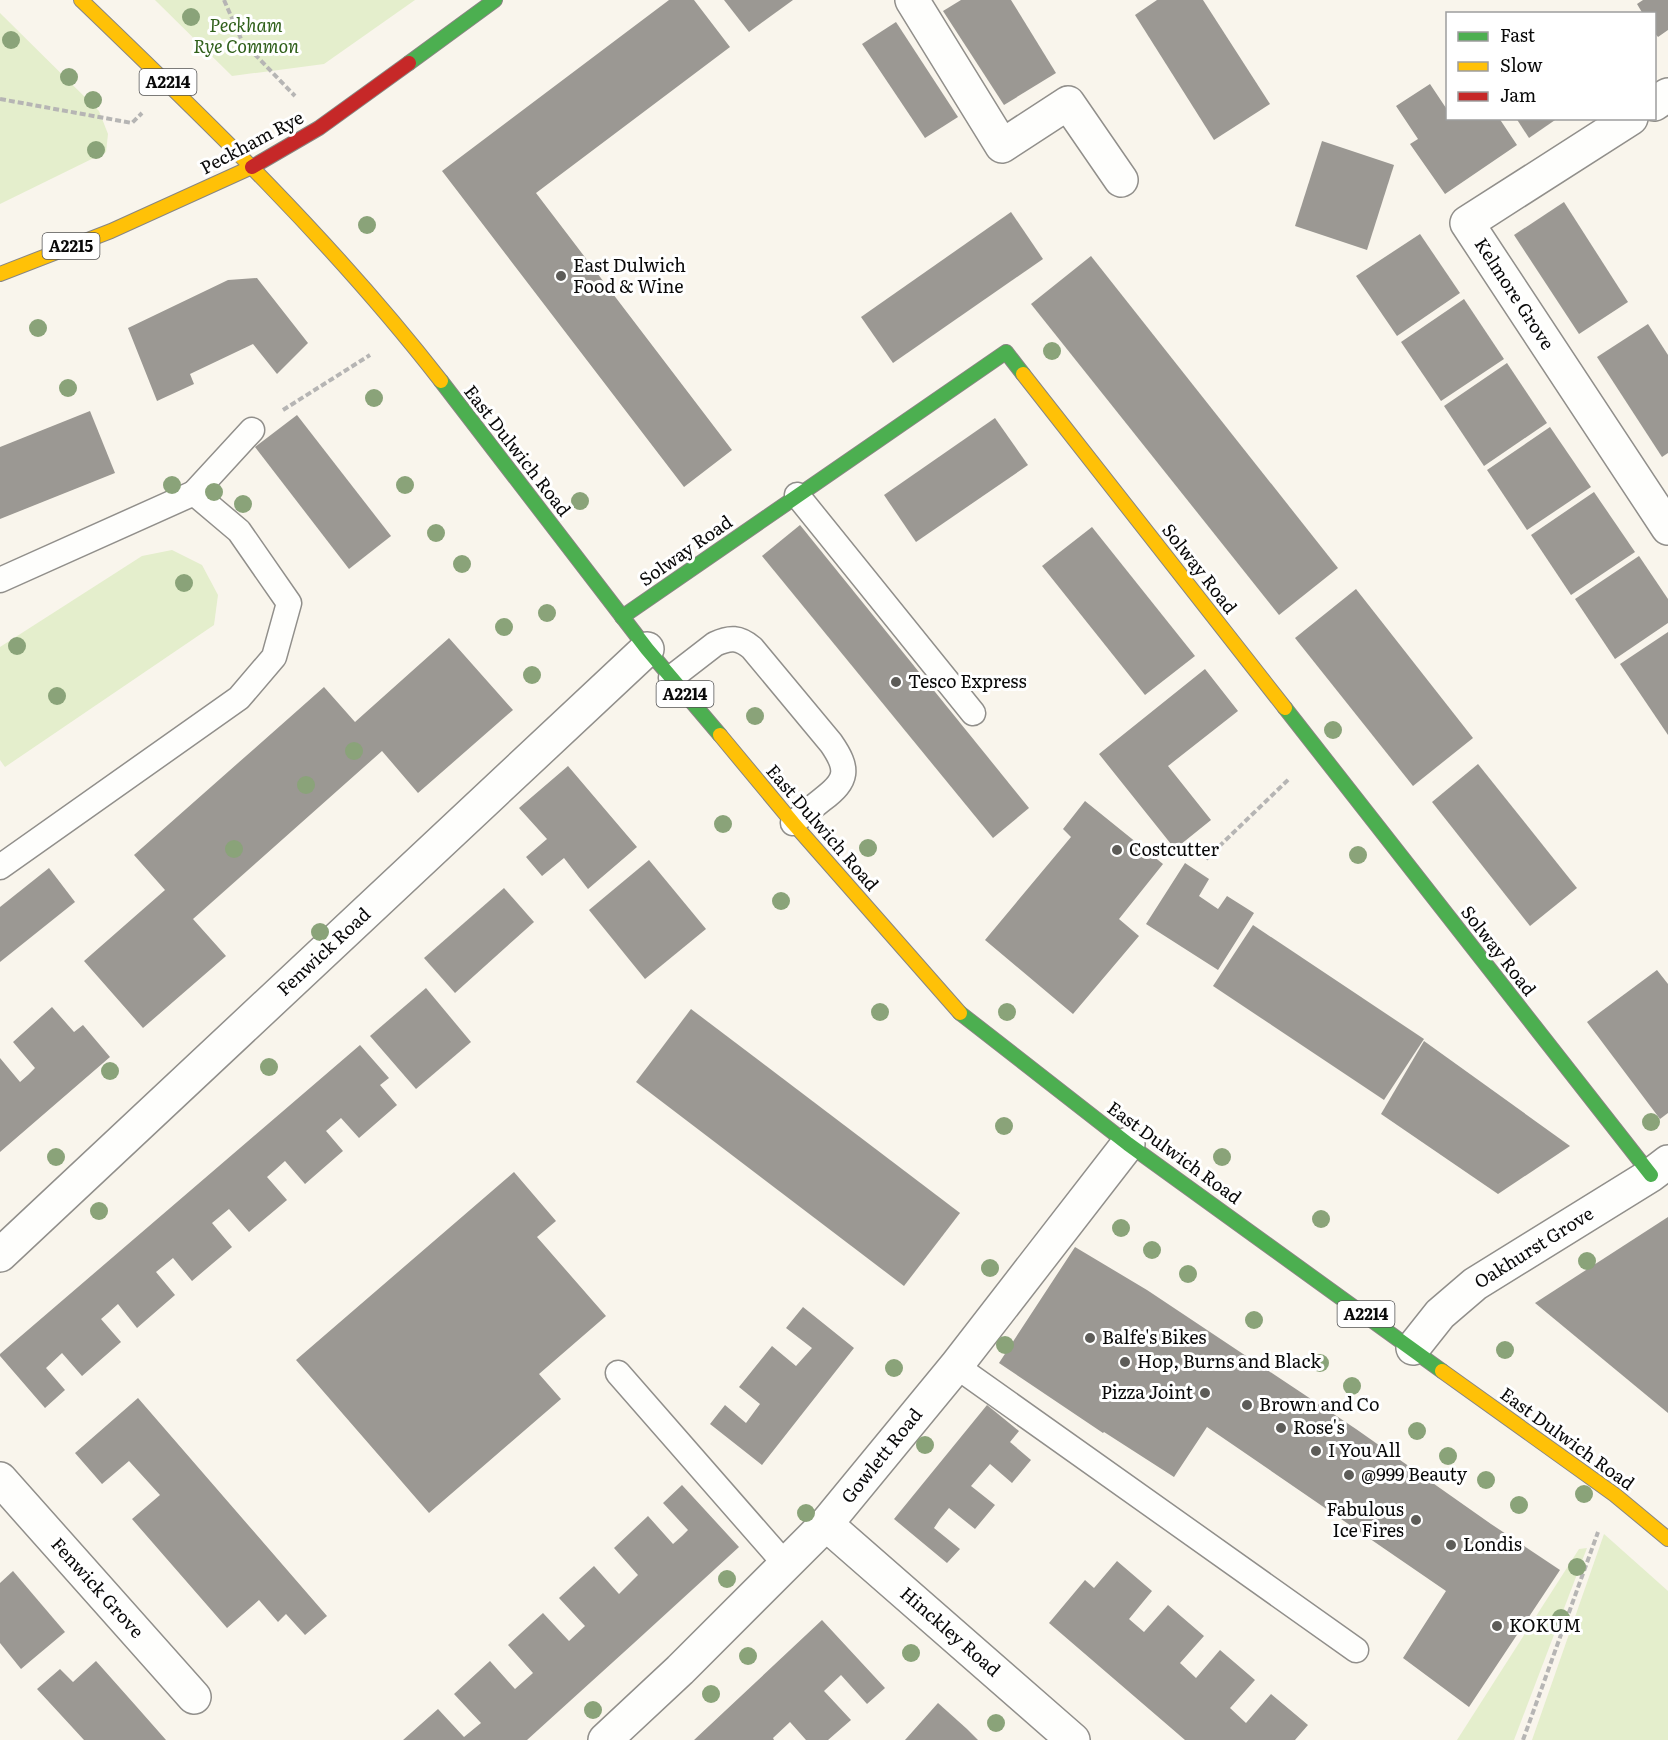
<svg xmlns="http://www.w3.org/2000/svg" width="1668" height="1740" font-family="Literata,serif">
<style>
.green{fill:#e4eecc}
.building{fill:#9b9893}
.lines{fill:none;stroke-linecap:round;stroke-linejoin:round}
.lane-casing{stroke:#918f8b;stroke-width:27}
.street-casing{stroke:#918f8b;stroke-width:36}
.fast-casing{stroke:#888682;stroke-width:16}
.slow-casing{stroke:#888682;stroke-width:16}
.jam-casing{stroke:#888682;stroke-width:16}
.path{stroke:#b6b5b4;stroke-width:4;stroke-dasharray:6 3;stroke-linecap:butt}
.lane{stroke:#fefefc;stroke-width:24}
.street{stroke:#fefefc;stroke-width:33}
.fast{stroke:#4caf50;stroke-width:14}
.slow{stroke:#ffc107;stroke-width:14}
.jam{stroke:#c62828;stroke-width:14}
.tree{fill:#8aa379}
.poi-dot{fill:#5d5c58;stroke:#fff;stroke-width:2}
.labels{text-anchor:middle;stroke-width:6;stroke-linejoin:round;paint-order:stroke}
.shield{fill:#fff;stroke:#535353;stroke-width:1.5}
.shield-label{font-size:16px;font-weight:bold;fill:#090909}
.park-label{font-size:18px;font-style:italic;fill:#30601b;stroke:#fff}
.street-label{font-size:18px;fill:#090909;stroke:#fff}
.poi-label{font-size:18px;fill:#090909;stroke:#fff;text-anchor:start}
</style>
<rect width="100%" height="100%" fill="#f9f5ec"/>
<g class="green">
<polygon points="155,0 415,0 324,64 232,76"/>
<polygon points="0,13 99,111 108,134 106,152 0,204"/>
<polygon points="172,550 202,565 218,595 214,625 5,767 0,760 0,647 142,556"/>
<polygon points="1604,1534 1668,1591 1668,1740 1532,1740"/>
<polygon points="1587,1548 1514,1740 1457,1740 1579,1549"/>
</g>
<g class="building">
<polygon points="669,0 694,0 730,47 536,193 732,450 684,487 442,171"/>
<polygon points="724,0 793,0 749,32"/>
<polygon points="961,0 1011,0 1056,73 1004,105 943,11"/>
<polygon points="1157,0 1203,0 1270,104 1214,140 1135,15"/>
<polygon points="1643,0 1668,0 1668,30 1658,37 1654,32 1654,14 1643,14 1637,4"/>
<polygon points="896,22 958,117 925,138 862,44"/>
<polygon points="1430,84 1448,111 1448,118 1499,118 1517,145 1445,194 1410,144 1418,139 1396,106"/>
<polygon points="1516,118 1558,118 1529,138"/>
<polygon points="1322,141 1394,165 1367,250 1295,226"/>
<polygon points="1564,202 1628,302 1579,334 1514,235"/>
<polygon points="1011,212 1043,259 893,363 861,317"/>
<polygon points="1420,234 1460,293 1397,336 1356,276"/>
<polygon points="1091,256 1338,568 1279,615 1031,304"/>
<polygon points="257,278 308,343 277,374 253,344 190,374 194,384 157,401 128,328 228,280"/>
<polygon points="1464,299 1504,359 1441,401 1401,342"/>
<polygon points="1648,324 1668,355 1668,453 1662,457 1597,357"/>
<polygon points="1507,363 1547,423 1484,466 1444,406"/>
<polygon points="90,411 115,473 0,519 0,447"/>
<polygon points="297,415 391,536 349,569 255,447"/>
<polygon points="995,418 1028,465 916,542 884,495"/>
<polygon points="1550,427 1591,487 1527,530 1487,470"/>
<polygon points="1594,492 1635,552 1571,595 1531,535"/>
<polygon points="800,525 1029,808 993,838 762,556"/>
<polygon points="1092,527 1195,656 1145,695 1042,566"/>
<polygon points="1639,556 1668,599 1668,623 1615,659 1575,599"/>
<polygon points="1356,589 1473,738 1413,786 1295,638"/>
<polygon points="1668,632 1668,735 1620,664"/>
<polygon points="449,638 513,710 418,793 382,751 193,919 226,956 143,1028 84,961 165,890 134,855 324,687 355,722"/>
<polygon points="1205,669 1238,711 1168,766 1211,820 1175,849 1099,754"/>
<polygon points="1478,764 1577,888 1530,926 1432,802"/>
<polygon points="568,766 637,847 588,889 564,858 542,876 526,857 547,839 519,808"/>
<polygon points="1085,801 1163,864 1119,919 1139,936 1073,1014 985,940 1071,837 1063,829"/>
<polygon points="649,860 706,929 645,979 589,910"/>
<polygon points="1185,863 1209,879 1199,896 1218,909 1227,896 1254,913 1218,970 1146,924"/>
<polygon points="49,868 75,902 0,962 0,907"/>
<polygon points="504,888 534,922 455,993 424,958"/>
<polygon points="1253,925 1424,1039 1384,1100 1213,986"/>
<polygon points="1657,970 1668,984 1668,1113 1660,1119 1587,1022"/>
<polygon points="426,988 471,1042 416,1089 370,1036"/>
<polygon points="52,1007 74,1032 83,1025 110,1057 0,1152 0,1058 20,1082 28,1075 35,1068 13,1042"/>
<polygon points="691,1009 960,1213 904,1286 636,1082"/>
<polygon points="1424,1041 1570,1146 1498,1194 1381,1114"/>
<polygon points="360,1045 389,1078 380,1085 397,1105 359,1138 341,1118 326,1131 343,1151 305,1184 285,1161 275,1170 267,1177 287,1200 249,1232 229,1209 212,1223 232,1247 192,1281 173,1258 156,1272 175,1295 137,1328 118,1304 108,1313 101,1319 121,1342 82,1376 62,1353 46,1368 65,1390 45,1408 0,1356 0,1354"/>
<polygon points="514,1172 556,1221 537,1237 606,1316 539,1374 561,1399 429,1513 296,1360"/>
<polygon points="1668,1217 1668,1413 1535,1303"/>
<polygon points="1075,1247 1147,1290 1356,1429 1491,1524 1560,1570 1469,1707 1403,1658 1446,1591 1207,1427 1174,1477 1104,1432 1103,1433 999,1363"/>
<polygon points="803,1307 854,1348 762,1465 710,1424 725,1405 746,1423 760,1404 739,1387 772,1346 796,1366 812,1348 786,1328"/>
<polygon points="138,1398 327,1616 305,1635 286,1614 278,1622 259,1600 227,1628 132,1519 160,1495 129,1461 102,1484 75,1453"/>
<polygon points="987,1405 1019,1431 1010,1442 1031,1460 1012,1483 990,1464 971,1486 995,1505 975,1529 949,1508 940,1519 934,1528 960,1549 947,1563 894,1519"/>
<polygon points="682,1485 739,1547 634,1643 527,1740 403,1740 438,1709 464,1737 481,1723 454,1694 490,1661 515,1689 533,1673 508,1645 543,1613 569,1641 585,1626 559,1598 594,1566 619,1594 638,1575 614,1548 648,1516 673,1544 682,1536 688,1530 663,1503"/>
<polygon points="1117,1561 1152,1591 1129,1619 1144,1632 1168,1605 1204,1636 1180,1663 1196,1678 1220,1650 1255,1680 1230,1708 1246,1723 1271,1694 1308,1725 1295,1740 1185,1740 1049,1623 1085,1580 1094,1588"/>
<polygon points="13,1571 65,1632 21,1669 0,1643 0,1583"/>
<polygon points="822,1620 885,1688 867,1704 841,1675 824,1691 851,1720 828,1740 806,1740 790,1722 773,1738 774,1740 694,1740"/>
<polygon points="96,1661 136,1706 166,1740 84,1740 37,1689 60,1669 73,1682"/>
<polygon points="938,1703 967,1729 978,1740 905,1740"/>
</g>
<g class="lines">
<defs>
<g id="lane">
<polyline points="194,493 252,430"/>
<polyline points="797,495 973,713"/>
<polyline points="0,580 194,493 239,531 289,603 274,657 239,698 0,867"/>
<path d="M 671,678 L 715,644 C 730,637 739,637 752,648 L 831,743 C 849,769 848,780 823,799 C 813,807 803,815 793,823"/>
<polyline points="956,1366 1356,1650"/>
<polyline points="618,1373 786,1565"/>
</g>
<g id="street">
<polyline points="912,0 1002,146 1068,103 1121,180"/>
<polyline points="1654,104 1668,95"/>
<polyline points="1631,118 1467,223 1668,528"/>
<polyline points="0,1255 647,649"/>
<polyline points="1413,1348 1440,1314 1475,1284 1651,1175 1668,1162"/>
<polyline points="0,1479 194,1697"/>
<polyline points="826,1524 1073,1740"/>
<polyline points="605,1740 680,1670 826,1524 956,1366 1128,1144"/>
</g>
<g id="fast">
<polyline points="409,63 495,0"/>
<polyline points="441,381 647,649 720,735"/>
<polyline points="622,617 1006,352 1023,374"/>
<polyline points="1285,708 1651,1175"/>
<polyline points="960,1013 1128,1144 1442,1371"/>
</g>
<g id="slow">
<path d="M 81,0 C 208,122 333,242 441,381"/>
<polyline points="0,274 111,231 252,167"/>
<polyline points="1023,374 1285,708"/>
<polyline points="720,735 793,823 960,1013"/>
<polyline points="1442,1371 1615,1495 1668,1539"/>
</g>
<polyline id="jam" points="252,167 319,128 409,63"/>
</defs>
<use href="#lane" class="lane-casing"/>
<use href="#street" class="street-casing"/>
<use href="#fast" class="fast-casing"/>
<use href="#slow" class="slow-casing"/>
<use href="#jam" class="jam-casing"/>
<g class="path">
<polyline points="224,0 242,41 295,96"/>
<polyline points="0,99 132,123 142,113"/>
<polyline points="283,410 370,355"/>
<polyline points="1206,859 1290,778"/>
<polyline points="1523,1740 1598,1532"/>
</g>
<use href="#lane" class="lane"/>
<use href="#street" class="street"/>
<use href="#fast" class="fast"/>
<use href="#slow" class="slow"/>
<use href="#jam" class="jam"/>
</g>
<g class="tree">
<circle cx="191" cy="17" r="9"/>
<circle cx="11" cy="40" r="9"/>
<circle cx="69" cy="77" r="9"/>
<circle cx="93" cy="100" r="9"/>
<circle cx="96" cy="150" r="9"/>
<circle cx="367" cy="225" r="9"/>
<circle cx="38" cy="328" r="9"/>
<circle cx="1052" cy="351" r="9"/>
<circle cx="68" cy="388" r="9"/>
<circle cx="374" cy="398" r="9"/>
<circle cx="172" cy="485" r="9"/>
<circle cx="405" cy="485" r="9"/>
<circle cx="214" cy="492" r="9"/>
<circle cx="580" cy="501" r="9"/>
<circle cx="243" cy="504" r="9"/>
<circle cx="436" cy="533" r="9"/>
<circle cx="462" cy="564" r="9"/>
<circle cx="184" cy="583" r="9"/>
<circle cx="547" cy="613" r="9"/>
<circle cx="504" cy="627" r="9"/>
<circle cx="17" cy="646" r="9"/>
<circle cx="532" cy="675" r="9"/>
<circle cx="57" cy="696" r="9"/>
<circle cx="755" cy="716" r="9"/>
<circle cx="1333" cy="730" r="9"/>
<circle cx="354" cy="751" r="9"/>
<circle cx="306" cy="785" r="9"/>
<circle cx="723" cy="824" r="9"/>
<circle cx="868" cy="848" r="9"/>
<circle cx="234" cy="849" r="9"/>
<circle cx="1358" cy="855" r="9"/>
<circle cx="781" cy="901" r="9"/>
<circle cx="320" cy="932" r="9"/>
<circle cx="880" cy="1012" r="9"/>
<circle cx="1007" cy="1012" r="9"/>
<circle cx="269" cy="1067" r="9"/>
<circle cx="110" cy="1071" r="9"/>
<circle cx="1651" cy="1122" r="9"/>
<circle cx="1004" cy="1126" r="9"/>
<circle cx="56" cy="1157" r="9"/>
<circle cx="1222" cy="1157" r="9"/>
<circle cx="99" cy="1211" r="9"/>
<circle cx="1321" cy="1219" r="9"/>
<circle cx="1121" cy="1228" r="9"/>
<circle cx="1152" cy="1250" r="9"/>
<circle cx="1587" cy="1261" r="9"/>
<circle cx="990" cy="1268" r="9"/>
<circle cx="1188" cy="1274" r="9"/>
<circle cx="1254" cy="1320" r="9"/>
<circle cx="1005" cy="1345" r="9"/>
<circle cx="1505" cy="1350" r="9"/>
<circle cx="1320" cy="1363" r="9"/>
<circle cx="894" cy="1368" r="9"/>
<circle cx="1352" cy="1386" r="9"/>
<circle cx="1417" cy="1431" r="9"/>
<circle cx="925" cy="1445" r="9"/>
<circle cx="1448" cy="1456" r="9"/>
<circle cx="1486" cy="1480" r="9"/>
<circle cx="1584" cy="1494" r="9"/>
<circle cx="1519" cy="1505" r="9"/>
<circle cx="806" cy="1513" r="9"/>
<circle cx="1577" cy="1567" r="9"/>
<circle cx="727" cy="1579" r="9"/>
<circle cx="1561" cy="1618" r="9"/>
<circle cx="911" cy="1653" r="9"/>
<circle cx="748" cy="1656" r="9"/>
<circle cx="711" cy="1694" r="9"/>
<circle cx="593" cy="1710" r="9"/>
<circle cx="996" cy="1723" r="9"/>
</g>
<g class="poi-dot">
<circle cx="561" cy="276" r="6"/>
<circle cx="896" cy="682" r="6"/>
<circle cx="1117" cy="850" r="6"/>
<circle cx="1090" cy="1338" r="6"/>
<circle cx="1125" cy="1362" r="6"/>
<circle cx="1205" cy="1393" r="6"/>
<circle cx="1247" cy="1405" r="6"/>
<circle cx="1281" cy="1428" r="6"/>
<circle cx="1316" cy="1451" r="6"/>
<circle cx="1349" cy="1475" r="6"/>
<circle cx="1416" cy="1520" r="6"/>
<circle cx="1451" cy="1545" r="6"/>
<circle cx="1497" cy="1626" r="6"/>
</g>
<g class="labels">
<g class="shield">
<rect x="139.5" y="69" width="57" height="26" rx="4.5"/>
<rect x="42.5" y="233" width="57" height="26" rx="4.5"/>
<rect x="656.5" y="681" width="57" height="26" rx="4.5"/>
<rect x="1337.5" y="1301" width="57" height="26" rx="4.5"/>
</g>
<g class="shield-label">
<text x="168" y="88">A2214</text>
<text x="71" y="252">A2215</text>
<text x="685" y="700">A2214</text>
<text x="1366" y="1320">A2214</text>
</g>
<g class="park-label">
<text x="246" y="32">Peckham<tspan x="246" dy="21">Rye Common</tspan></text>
</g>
<g class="street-label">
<text transform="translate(252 143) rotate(-28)" y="6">Peckham Rye</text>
<text transform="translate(1514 294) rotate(57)" y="6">Kelmore Grove</text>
<text transform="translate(517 451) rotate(52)" y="6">East Dulwich Road</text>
<text transform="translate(686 551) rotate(-35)" y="6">Solway Road</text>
<text transform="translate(1199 569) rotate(52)" y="6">Solway Road</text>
<text transform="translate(822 828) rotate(49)" y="6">East Dulwich Road</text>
<text transform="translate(1498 951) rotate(52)" y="6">Solway Road</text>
<text transform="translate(324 952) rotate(-43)" y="6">Fenwick Road</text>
<text transform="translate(1174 1153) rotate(36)" y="6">East Dulwich Road</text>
<text transform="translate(1534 1248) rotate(-32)" y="6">Oakhurst Grove</text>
<text transform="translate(1567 1439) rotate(36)" y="6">East Dulwich Road</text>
<text transform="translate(882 1456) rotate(-51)" y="6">Gowlett Road</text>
<text transform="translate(97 1588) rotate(48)" y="6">Fenwick Grove</text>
<text transform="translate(950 1632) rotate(41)" y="6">Hinckley Road</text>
</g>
<g class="poi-label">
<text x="573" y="272">East Dulwich<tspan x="573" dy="21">Food &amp; Wine</tspan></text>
<text x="908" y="688">Tesco Express</text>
<text x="1129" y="856">Costcutter</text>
<text x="1102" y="1344">Balfe's Bikes</text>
<text x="1137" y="1368">Hop, Burns and Black</text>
<text x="1193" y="1399" text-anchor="end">Pizza Joint</text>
<text x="1259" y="1411">Brown and Co</text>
<text x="1293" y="1434">Rose's</text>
<text x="1328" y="1457">I You All</text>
<text x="1361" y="1481">@999 Beauty</text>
<text x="1404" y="1516" text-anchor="end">Fabulous<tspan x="1404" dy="21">Ice Fires</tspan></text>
<text x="1463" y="1551">Londis</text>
<text x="1509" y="1632">KOKUM</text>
</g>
</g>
<rect x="1446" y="12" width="210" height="108" fill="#ffffff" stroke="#9d9d9d" stroke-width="1.5"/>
<rect x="1458" y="32" width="30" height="9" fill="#4caf50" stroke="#9d9d9d" stroke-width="1.5"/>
<text x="1500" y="42" font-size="18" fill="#090909">Fast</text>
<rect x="1458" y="62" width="30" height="9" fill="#ffc107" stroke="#9d9d9d" stroke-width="1.5"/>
<text x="1500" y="72" font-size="18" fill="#090909">Slow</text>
<rect x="1458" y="92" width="30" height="9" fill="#c62828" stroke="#9d9d9d" stroke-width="1.5"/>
<text x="1500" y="102" font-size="18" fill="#090909">Jam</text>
</svg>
